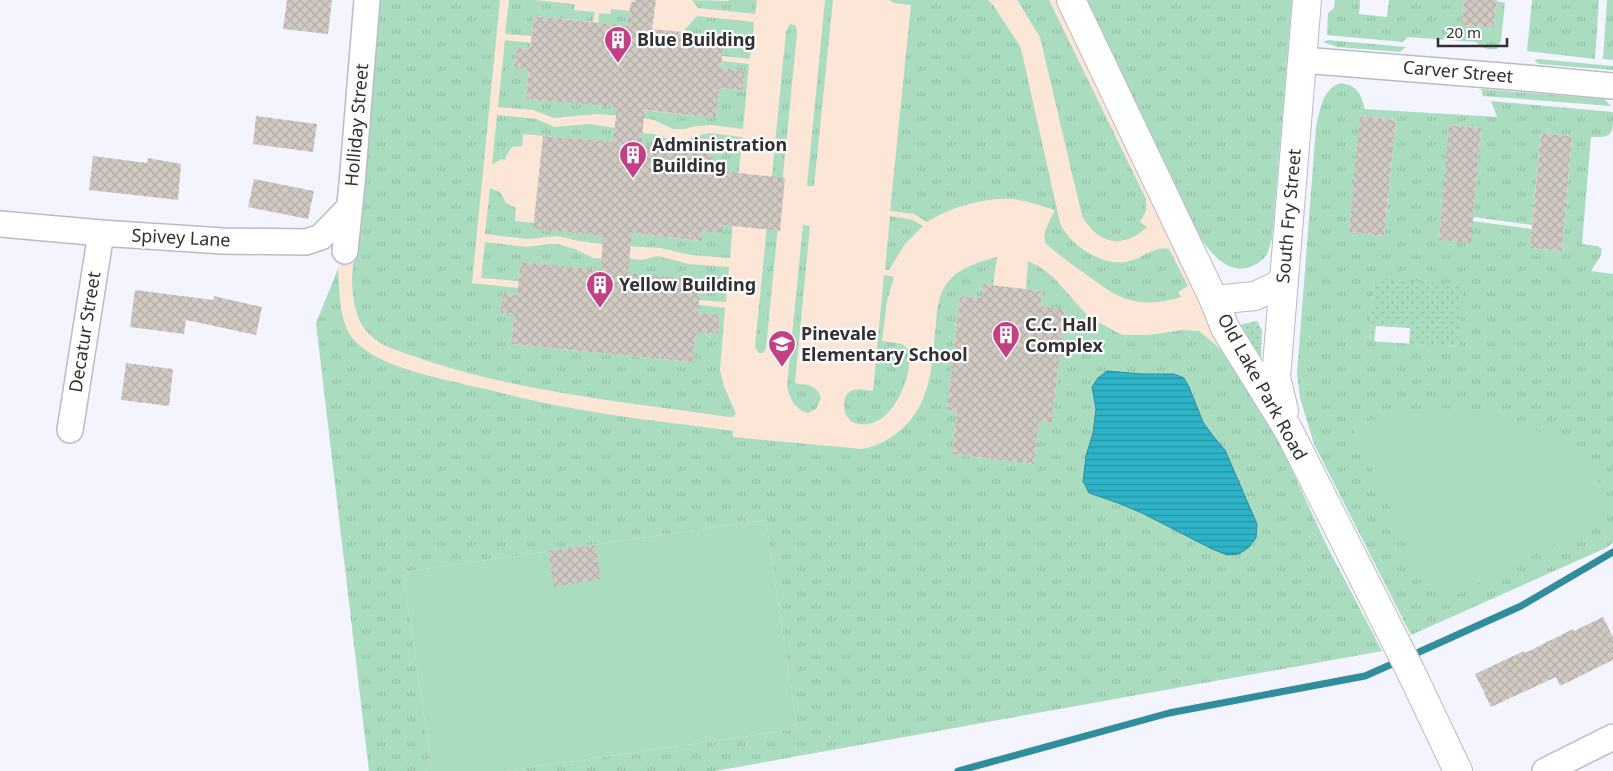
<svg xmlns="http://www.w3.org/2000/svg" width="1613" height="771" font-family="'Noto Sans',sans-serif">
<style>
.education{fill:#fce6d8}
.grass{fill:url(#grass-tufts);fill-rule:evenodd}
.garden{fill:url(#garden-dots)}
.pitch{fill:#aaddbf}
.water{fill:url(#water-rules);stroke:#2f8d9c}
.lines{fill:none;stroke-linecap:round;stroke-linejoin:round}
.stream{stroke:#2f8d9c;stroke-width:7}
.building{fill:url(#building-cross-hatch)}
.minor-casing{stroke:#babbc4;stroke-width:28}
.tertiary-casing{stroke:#babbc4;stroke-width:30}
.minor{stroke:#fff;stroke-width:25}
.tertiary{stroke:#fff;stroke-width:28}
.labels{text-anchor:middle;stroke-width:4.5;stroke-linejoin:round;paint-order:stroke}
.poi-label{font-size:18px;font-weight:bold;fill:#313134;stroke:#fff;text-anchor:start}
.street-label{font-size:18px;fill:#313134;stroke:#fff}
</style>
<defs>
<pattern id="grass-tufts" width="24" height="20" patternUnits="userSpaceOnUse" patternTransform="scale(1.25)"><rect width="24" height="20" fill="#aaddbf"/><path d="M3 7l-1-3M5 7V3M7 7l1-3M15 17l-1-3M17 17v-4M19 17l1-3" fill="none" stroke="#93bea5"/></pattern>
<pattern id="garden-dots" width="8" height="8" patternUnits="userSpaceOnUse" patternTransform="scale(1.25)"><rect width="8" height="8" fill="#aaddbf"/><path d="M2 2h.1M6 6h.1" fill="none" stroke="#93bea5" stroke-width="1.8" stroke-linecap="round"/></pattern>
<pattern id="water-rules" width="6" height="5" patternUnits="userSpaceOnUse" patternTransform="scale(1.25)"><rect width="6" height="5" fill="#2eb4c8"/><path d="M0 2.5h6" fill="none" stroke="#2893a3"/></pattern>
<pattern id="building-cross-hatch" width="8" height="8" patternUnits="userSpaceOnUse" patternTransform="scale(1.25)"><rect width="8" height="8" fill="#d1cac3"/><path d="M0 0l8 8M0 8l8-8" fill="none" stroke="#b4aea8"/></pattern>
</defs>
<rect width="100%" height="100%" fill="#f3f4fd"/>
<polygon class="education" points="379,0 1057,0 1253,386 1327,546 1382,651 715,771 369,771 316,323 345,251"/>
<g class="grass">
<path d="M 379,0 L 500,0 L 472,283 L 518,288 L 517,295 L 502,294 L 500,313 L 514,314 L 511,344 L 693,362 L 696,332 L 718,334 L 720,316 L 698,313 L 699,305 L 725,308 L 720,370 L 724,386 L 736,414 L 732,417 L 728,417 C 624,402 516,392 416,357 C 400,351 381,347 369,334 C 355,320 352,296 352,277 Z"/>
<polygon points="509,0 534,0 575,4 574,10 595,12 593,22 534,16 532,36 505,34"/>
<polygon points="692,0 728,1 729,0 757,0 755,14 698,8"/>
<polygon points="825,0 833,0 814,186 807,186"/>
<path d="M 889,0 L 988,0 L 993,5 L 1020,46 L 1022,53 L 1060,223 C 1069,245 1102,266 1126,262 C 1142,259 1153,246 1169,249 L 1188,286 L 1178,292 L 1181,297 C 1136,310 1119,299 1084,273 C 1071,264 1058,254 1046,244 C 1041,231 1050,222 1055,210 C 1042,206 1028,201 1013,199 C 985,197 951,207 927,222 L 914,214 L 890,211 L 911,5 L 894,3 Z"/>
<path d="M 1017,0 L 1049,0 L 1146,199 L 1146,211 L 1140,222 L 1147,227 C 1122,250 1098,244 1082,216 L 1040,37 Z"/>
<path d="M 1084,0 L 1292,0 L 1272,239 C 1270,244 1269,250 1267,254 C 1264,259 1258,264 1252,266 C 1228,277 1209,251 1197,233 Z"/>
<path d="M 1335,0 L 1360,0 L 1359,14 L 1387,17 L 1389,0 L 1464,0 L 1462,25 L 1494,28 L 1497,1 L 1505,3 L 1501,41 L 1497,49 C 1488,50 1482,49 1476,42 L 1408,37 L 1403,42 L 1327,35 L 1328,13 L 1334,8 Z"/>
<polygon points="1532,0 1599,0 1595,59 1527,51"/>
<polygon points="1607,0 1613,0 1613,60 1603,59"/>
<polygon points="611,9 629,11 632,27 598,23 599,13 610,14"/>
<polygon points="697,16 754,22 750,59 722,56 724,36 683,32"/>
<polygon points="790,24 796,26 797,33 766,348 763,353 759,353 755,347 786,32"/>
<polygon points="505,40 531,43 530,49 516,48 514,67 529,69 526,99 623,107 622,116 597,114 554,118 533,110 498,107"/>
<polygon points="1328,40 1406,47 1400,52 1337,47 1323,42"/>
<polygon points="1539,59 1613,66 1613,70 1539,64 1534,60"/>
<polygon points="722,61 749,64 743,129 711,125 696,126 685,129 673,129 654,120 639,117 640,110 716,118 719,88 743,90 744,71 721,68"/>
<path d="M 1342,83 C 1358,86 1361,95 1365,109 L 1497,117 L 1491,101 L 1613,112 C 1613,136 1613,137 1591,137 L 1582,244 L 1597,246 L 1602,249 L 1601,255 L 1591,271 L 1613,274 L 1613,542 L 1608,547 L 1411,635 L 1314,444 L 1300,398 L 1297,374 L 1316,127 C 1320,111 1322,87 1342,83 ZM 1361,116 L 1396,120 L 1384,236 L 1349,232 ZM 1450,125 L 1481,128 L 1473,217 L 1532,225 L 1541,133 L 1572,136 L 1562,251 L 1531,248 L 1532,229 L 1473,221 L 1439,240 ZM 1374,279 L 1459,347 L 1370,341 Z"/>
<polygon points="1481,89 1604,99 1611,106 1483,96"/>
<polygon points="497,115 537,119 554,127 590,124 622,129 620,143 523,134 522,146 512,147 507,154 505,160 501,159 492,165"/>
<polygon points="638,133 654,134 674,141 683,141 695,136 710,133 742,137 737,191 726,190 728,169 711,167 712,154 637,145"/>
<polygon points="490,188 500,192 506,203 516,208 515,221 534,223 534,229 611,237 603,244 579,241 558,236 527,239 485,234"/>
<polygon points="724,208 734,209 730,258 691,255 660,248 626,246 631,233 701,241 702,231"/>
<polygon points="890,216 913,220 923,226 905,244 889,270 885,270"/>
<path d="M 803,225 L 810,226 L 795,383 C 806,385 817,384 821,398 L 816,409 L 808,413 C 794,409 789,398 787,385 Z"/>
<polygon points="485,242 527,247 549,244 557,244 575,249 593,258 609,259 607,271 521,262 519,281 481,278"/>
<polygon points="658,256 689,264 729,267 726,302 699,300 624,273 626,258 641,260"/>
<path d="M 997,257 L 993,285 L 983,284 L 982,298 L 960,296 L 947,410 L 957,411 L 952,454 L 1034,464 L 1039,421 L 1052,423 L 1065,309 L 1041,306 L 1042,291 L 1026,289 L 1028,261 L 1040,267 L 1053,277 L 1089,317 L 1118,333 L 1124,335 L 1149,335 L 1183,330 L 1199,331 L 1224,352 L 1253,386 L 1327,546 L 1382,651 L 715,771 L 506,771 L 797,729 L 766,520 L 403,572 L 432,771 L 369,771 L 316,323 L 338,269 C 340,292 338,324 356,342 C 382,368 436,377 471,386 C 501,392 530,401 560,406 C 617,417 675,423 733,431 L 733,437 L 862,449 C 878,446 893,438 905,426 C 933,398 932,360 936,323 C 937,310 938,298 945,286 C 957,268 978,262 997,257 ZM 1142,374 L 1174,374 L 1184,378 L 1189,387 L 1203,422 L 1213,436 L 1225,450 L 1257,524 L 1210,548 L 1142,513 L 1118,503 L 1089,493 L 1083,481 L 1086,456 L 1093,433 L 1096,409 L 1092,387 Z"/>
<path d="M 884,275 L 894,277 L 887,301 L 882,341 L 902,344 L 909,350 C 914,377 890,434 855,423 C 842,419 839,393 854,390 C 859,388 868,391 873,391 Z"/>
</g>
<g class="garden">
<polygon points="1374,279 1463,284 1459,347 1409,344 1410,328 1376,326 1374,341 1370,341"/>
<polygon points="1257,321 1262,330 1261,361 1234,326"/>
</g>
<g class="pitch">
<path d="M 1430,407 L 1491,412 L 1548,435 L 1591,469 L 1613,506 L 1613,514 L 1456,595 C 1439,596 1436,594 1424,582 L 1351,424 Z"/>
<polygon points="766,520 797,729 506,771 432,771 403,572"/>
</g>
<polygon class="water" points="1107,371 1142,374 1174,374 1184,378 1189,387 1203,422 1213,436 1225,450 1257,524 1256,538 1249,547 1239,554 1227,555 1210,548 1142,513 1118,503 1089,493 1083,481 1086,456 1093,433 1096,409 1092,387 1098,378"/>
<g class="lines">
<g class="stream">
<polyline points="1408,657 1521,606 1613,552"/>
<polyline points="958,771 1169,713 1365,676 1399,661"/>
</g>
</g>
<g class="building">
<polygon points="287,0 332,0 328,34 283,29"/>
<polygon points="635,0 656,0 652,29 724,36 721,68 745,71 743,90 719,88 716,118 645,110 641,145 713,154 711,167 729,169 728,172 785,178 780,231 723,225 722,233 702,231 702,241 632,233 628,273 701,280 698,313 720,315 718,334 696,332 693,362 511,344 514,314 500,313 502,294 517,295 521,262 601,270 603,236 533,229 543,136 613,142 617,107 526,99 529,69 514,68 516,48 530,49 534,16 627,26 631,2 634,2"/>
<polygon points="1464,0 1497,0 1494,28 1462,25"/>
<polygon points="256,116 317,124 313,152 253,144"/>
<polygon points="1360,116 1396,120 1384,236 1349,232"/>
<polygon points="1449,125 1481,128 1471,243 1439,240"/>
<polygon points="1541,133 1572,136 1562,251 1530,248"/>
<polygon points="93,156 147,163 148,158 181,164 178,200 89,190"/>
<polygon points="254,179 314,191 308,219 248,207"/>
<polygon points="983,284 1042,291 1041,306 1065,309 1052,423 1039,421 1034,464 952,454 957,411 947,410 960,296 982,298"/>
<polygon points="135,290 213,300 214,296 262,307 256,335 186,320 184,334 130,327"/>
<polygon points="126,363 173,369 169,406 121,400"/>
<polygon points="595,545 601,579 554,587 548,551"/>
<polygon points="1603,617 1613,637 1613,660 1560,686 1556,677 1491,707 1475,674 1524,651 1525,653 1573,629 1574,631"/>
</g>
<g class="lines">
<defs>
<g id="minor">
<polyline points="1302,60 1514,77 1613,86"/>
<polyline points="0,224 101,233 223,241 306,242 321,237 349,208"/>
<polyline points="345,251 352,184 367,0"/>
<polyline points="70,430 101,233"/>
<polyline points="1545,771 1613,737"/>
</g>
<g id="tertiary">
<polyline points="1071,0 1214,300 1225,328 1289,431 1411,672 1458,771"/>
<polyline points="1214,300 1255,296 1284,282"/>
<polyline points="1284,411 1276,377 1307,0"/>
</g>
</defs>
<use href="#minor" class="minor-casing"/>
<use href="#tertiary" class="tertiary-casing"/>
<use href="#minor" class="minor"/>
<use href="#tertiary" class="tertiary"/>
</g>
<defs>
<symbol id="building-pin" viewBox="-11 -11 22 30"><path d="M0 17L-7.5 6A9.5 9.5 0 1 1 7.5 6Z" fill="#c44084" stroke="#fff"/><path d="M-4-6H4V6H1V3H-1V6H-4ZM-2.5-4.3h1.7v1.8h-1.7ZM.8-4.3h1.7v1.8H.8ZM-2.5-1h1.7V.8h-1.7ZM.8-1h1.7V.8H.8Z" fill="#fff"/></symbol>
<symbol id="school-pin" viewBox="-11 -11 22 30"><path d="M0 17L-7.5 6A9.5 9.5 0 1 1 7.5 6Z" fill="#c44084" stroke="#fff"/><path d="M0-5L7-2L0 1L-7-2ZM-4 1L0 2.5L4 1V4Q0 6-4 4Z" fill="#fff"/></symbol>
</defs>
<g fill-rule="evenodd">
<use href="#building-pin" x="602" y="24" width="32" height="43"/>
<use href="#building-pin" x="617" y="139" width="32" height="43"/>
<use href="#building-pin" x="584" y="269" width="32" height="43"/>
<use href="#building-pin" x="990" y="319" width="32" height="43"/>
<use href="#school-pin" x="766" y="328" width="32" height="43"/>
</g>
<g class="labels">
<g class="poi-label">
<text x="637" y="46">Blue Building</text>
<text x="652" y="151">Administration<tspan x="652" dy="21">Building</tspan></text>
<text x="619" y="291">Yellow Building</text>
<text x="1025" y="331">C.C. Hall<tspan x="1025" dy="21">Complex</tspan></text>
<text x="801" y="340">Pinevale<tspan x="801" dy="21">Elementary School</tspan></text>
</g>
<g class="street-label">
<text transform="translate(1458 72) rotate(5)" y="6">Carver Street</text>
<text transform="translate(357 125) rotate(-85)" y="6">Holliday Street</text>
<text transform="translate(1289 216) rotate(-85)" y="6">South Fry Street</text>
<text transform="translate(181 238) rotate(3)" y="6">Spivey Lane</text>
<text transform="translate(85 332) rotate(-81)" y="6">Decatur Street</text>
<text transform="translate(1262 387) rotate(61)" y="6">Old Lake Park Road</text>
</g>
</g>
<path d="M1438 38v8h69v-8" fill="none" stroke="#313134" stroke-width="2.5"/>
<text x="1446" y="38" font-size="15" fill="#313134" stroke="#ffffff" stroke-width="4" paint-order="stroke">20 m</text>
</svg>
